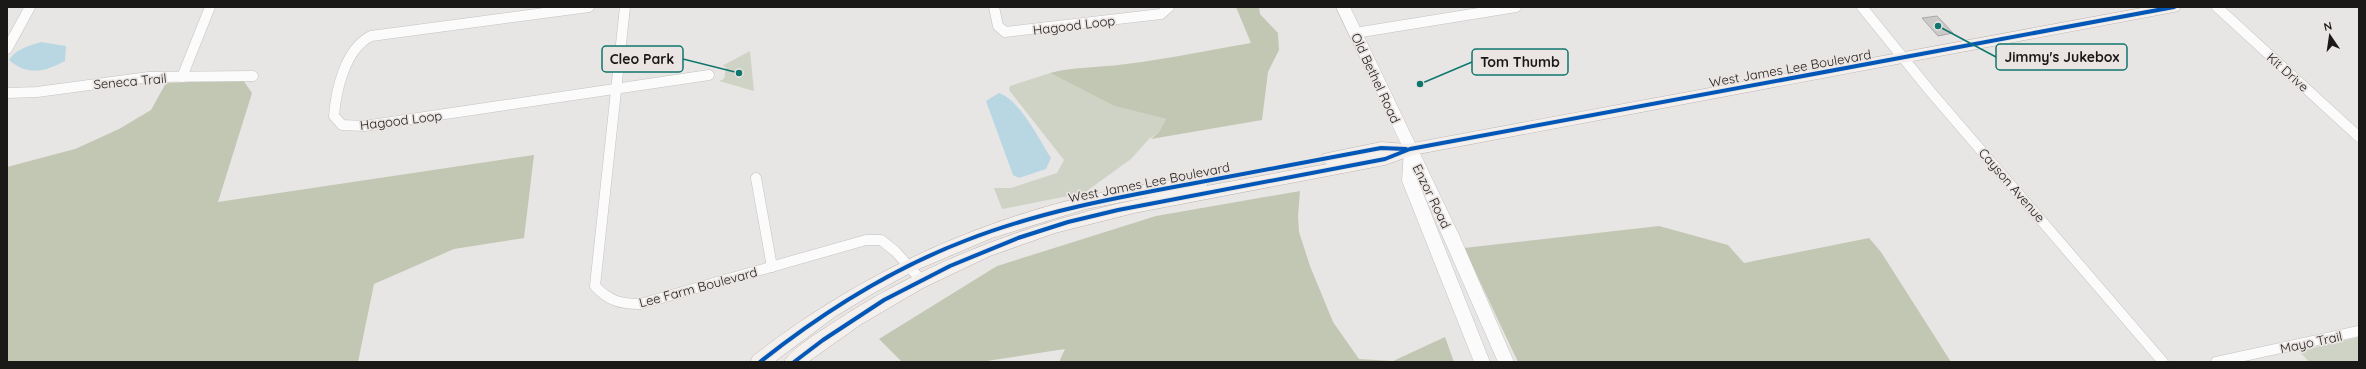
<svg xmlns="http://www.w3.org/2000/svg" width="2366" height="369" font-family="Quicksand,sans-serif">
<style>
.green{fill:#cfd3c5}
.forest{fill:#c1c7b2}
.water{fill:#b9d7e3}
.building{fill:#cbcac8;stroke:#aaa9a7}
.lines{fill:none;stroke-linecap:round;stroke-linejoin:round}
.street-casing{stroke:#c4c2c1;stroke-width:11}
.secondary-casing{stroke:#c4c2c1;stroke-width:1}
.primary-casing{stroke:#bbb4b0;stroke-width:1}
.street{stroke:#fcfbfb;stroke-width:10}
.secondary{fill:#fcfbfb;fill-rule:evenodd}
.primary{fill:#f4f0ee;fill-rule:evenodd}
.cycleway-casing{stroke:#eae5e2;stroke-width:6}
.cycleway{stroke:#0057b8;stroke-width:4}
.labels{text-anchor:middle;stroke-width:3.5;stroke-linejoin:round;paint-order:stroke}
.street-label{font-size:13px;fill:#1b1918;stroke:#eae5e2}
.leader{fill:none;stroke:#0f766e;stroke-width:1.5}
.callout-dot{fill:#0f766e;stroke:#eae5e2;stroke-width:1.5}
.callout{fill:#eae5e2;stroke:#0f766e;stroke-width:1.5}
.callout-label{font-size:14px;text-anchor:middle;font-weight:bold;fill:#1b1918}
</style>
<rect width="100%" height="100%" fill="#e8e6e4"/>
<g class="green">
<polygon points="750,51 754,91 719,81 724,79 726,67 722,66"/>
<polygon points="1050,73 1114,106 1166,119 1159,132 1149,139 1131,159 1084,193 1002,209 994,188 1011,188 1057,173 1064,160 1009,90 1010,86"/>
<polygon points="2359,337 2359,362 2309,362 2299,351"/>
</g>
<g class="forest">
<path d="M 1236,7 L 1259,7 L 1260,14 L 1278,33 L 1279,50 L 1268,72 L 1262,120 L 1151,139 L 1159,132 L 1166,119 L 1114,106 L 1050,73 C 1076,66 1100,68 1126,64 C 1168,59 1209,50 1251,43 Z"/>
<polygon points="243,80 252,93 218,202 534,155 524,238 454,249 374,284 358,362 7,362 7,167 75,149 119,129 151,110 166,83"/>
<polygon points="1300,191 1298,216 1299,232 1310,266 1333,322 1359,359 1393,361 1445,337 1454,362 1059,362 1065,349 980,362 902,362 879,339 997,266 1156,216"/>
<polygon points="1659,226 1728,245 1744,263 1869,238 1881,252 1951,362 1518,362 1464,248"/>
</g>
<g class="water">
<path d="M 41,42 L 66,46 L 65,61 C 45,72 27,76 9,60 C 16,49 28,46 41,42 Z"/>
<path d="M 999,93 C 1020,100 1039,139 1051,158 L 1046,169 L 1019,178 L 1013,175 L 986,101 Z"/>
</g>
<polygon class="building" points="1937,16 1953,33 1938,36 1922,18"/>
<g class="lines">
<defs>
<g id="street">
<path d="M 589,7 L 371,36 C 345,49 336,90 334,116 L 342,125 L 364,126 L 709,75"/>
<path d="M 625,7 L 595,286 C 609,301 620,304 640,304 L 866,240 L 881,240 L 895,251 L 922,281"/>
<polyline points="994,7 998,26 1005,32 1161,14 1169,7"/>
<polyline points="1862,7 1930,91 2163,362"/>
<polyline points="2217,7 2359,137"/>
<polyline points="1355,33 1516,7"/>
<polyline points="7,49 30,7"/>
<polyline points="182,77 210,7"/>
<polyline points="7,93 37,92 149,77 253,76"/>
<polyline points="756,178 772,267"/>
<polyline points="2216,362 2359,331"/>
</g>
<polygon id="secondary" points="1336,7 1350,7 1459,235 1514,362 1498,362 1417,178 1490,362 1474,362 1402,181 1404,150"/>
<path id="primary" d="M 2147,7 L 2181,7 L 2179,11 L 2174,12 L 1413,155 L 1385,165 L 1134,213 L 1055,233 L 990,256 L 923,288 L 860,325 L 808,362 L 784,362 C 791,348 818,333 831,324 C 937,253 1055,214 1179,191 L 1086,209 L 992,238 L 912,272 L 874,293 L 836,316 L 774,362 L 750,362 L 753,356 C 852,279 964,225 1087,196 C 1125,187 1164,181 1203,175 L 1209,176 L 1211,181 L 1206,186 L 1327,164 L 1323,162 L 1321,158 L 1323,154 L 1381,142 L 1407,144 Z"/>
</defs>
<use href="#street" class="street-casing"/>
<use href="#secondary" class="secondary-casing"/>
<use href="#primary" class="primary-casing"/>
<use href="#street" class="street"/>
<use href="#secondary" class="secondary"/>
<use href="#primary" class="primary"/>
<defs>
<g id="cycleway">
<path d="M 760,362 C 823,312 891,269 967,240 C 1039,212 1114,198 1190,184 C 1254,172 1317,160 1381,148 L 1406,149"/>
<polyline points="794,362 823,340 884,300 950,266 1018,238 1068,222 1118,210 1385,159 1410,149 2174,7"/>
</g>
</defs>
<use href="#cycleway" class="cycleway-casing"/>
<use href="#cycleway" class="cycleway"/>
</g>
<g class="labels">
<g class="street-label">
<text transform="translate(1074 25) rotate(-7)" y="5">Hagood Loop</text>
<text transform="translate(1790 68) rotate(-10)" y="5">West James Lee Boulevard</text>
<text transform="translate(2288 72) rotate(42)" y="5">Kit Drive</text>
<text transform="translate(1376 78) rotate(65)" y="5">Old Bethel Road</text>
<text transform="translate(130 81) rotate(-5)" y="5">Seneca Trail</text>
<text transform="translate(401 120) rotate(-7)" y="5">Hagood Loop</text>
<text transform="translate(1149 182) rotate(-11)" y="5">West James Lee Boulevard</text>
<text transform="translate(2012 185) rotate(49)" y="5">Cayson Avenue</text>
<text transform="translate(1432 196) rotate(64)" y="5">Enzor Road</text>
<text transform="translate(698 287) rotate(-15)" y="5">Lee Farm Boulevard</text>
<text transform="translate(2311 342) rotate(-12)" y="5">Mayo Trail</text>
</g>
</g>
<path class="leader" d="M1938 26L1996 57M739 73L683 59M1420 84L1472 62"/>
<g class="callout-dot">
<circle cx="1938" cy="26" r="4"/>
<circle cx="739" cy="73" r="4"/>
<circle cx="1420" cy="84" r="4"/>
</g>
<g class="callout">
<rect x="1996" y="44" width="131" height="26" rx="4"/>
<rect x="602" y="46" width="81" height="26" rx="4"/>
<rect x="1472" y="49" width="96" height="26" rx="4"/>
</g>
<g class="callout-label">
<text x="2062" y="62">Jimmy's Jukebox</text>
<text x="642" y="64">Cleo Park</text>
<text x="1520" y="67">Tom Thumb</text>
</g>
<rect width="2366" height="369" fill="none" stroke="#1b1918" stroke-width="16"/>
<g transform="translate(2330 36) rotate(347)" stroke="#eae5e2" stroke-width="3" paint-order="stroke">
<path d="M0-3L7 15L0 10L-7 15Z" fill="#1b1918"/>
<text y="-6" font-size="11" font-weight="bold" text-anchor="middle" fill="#1b1918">N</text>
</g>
</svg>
